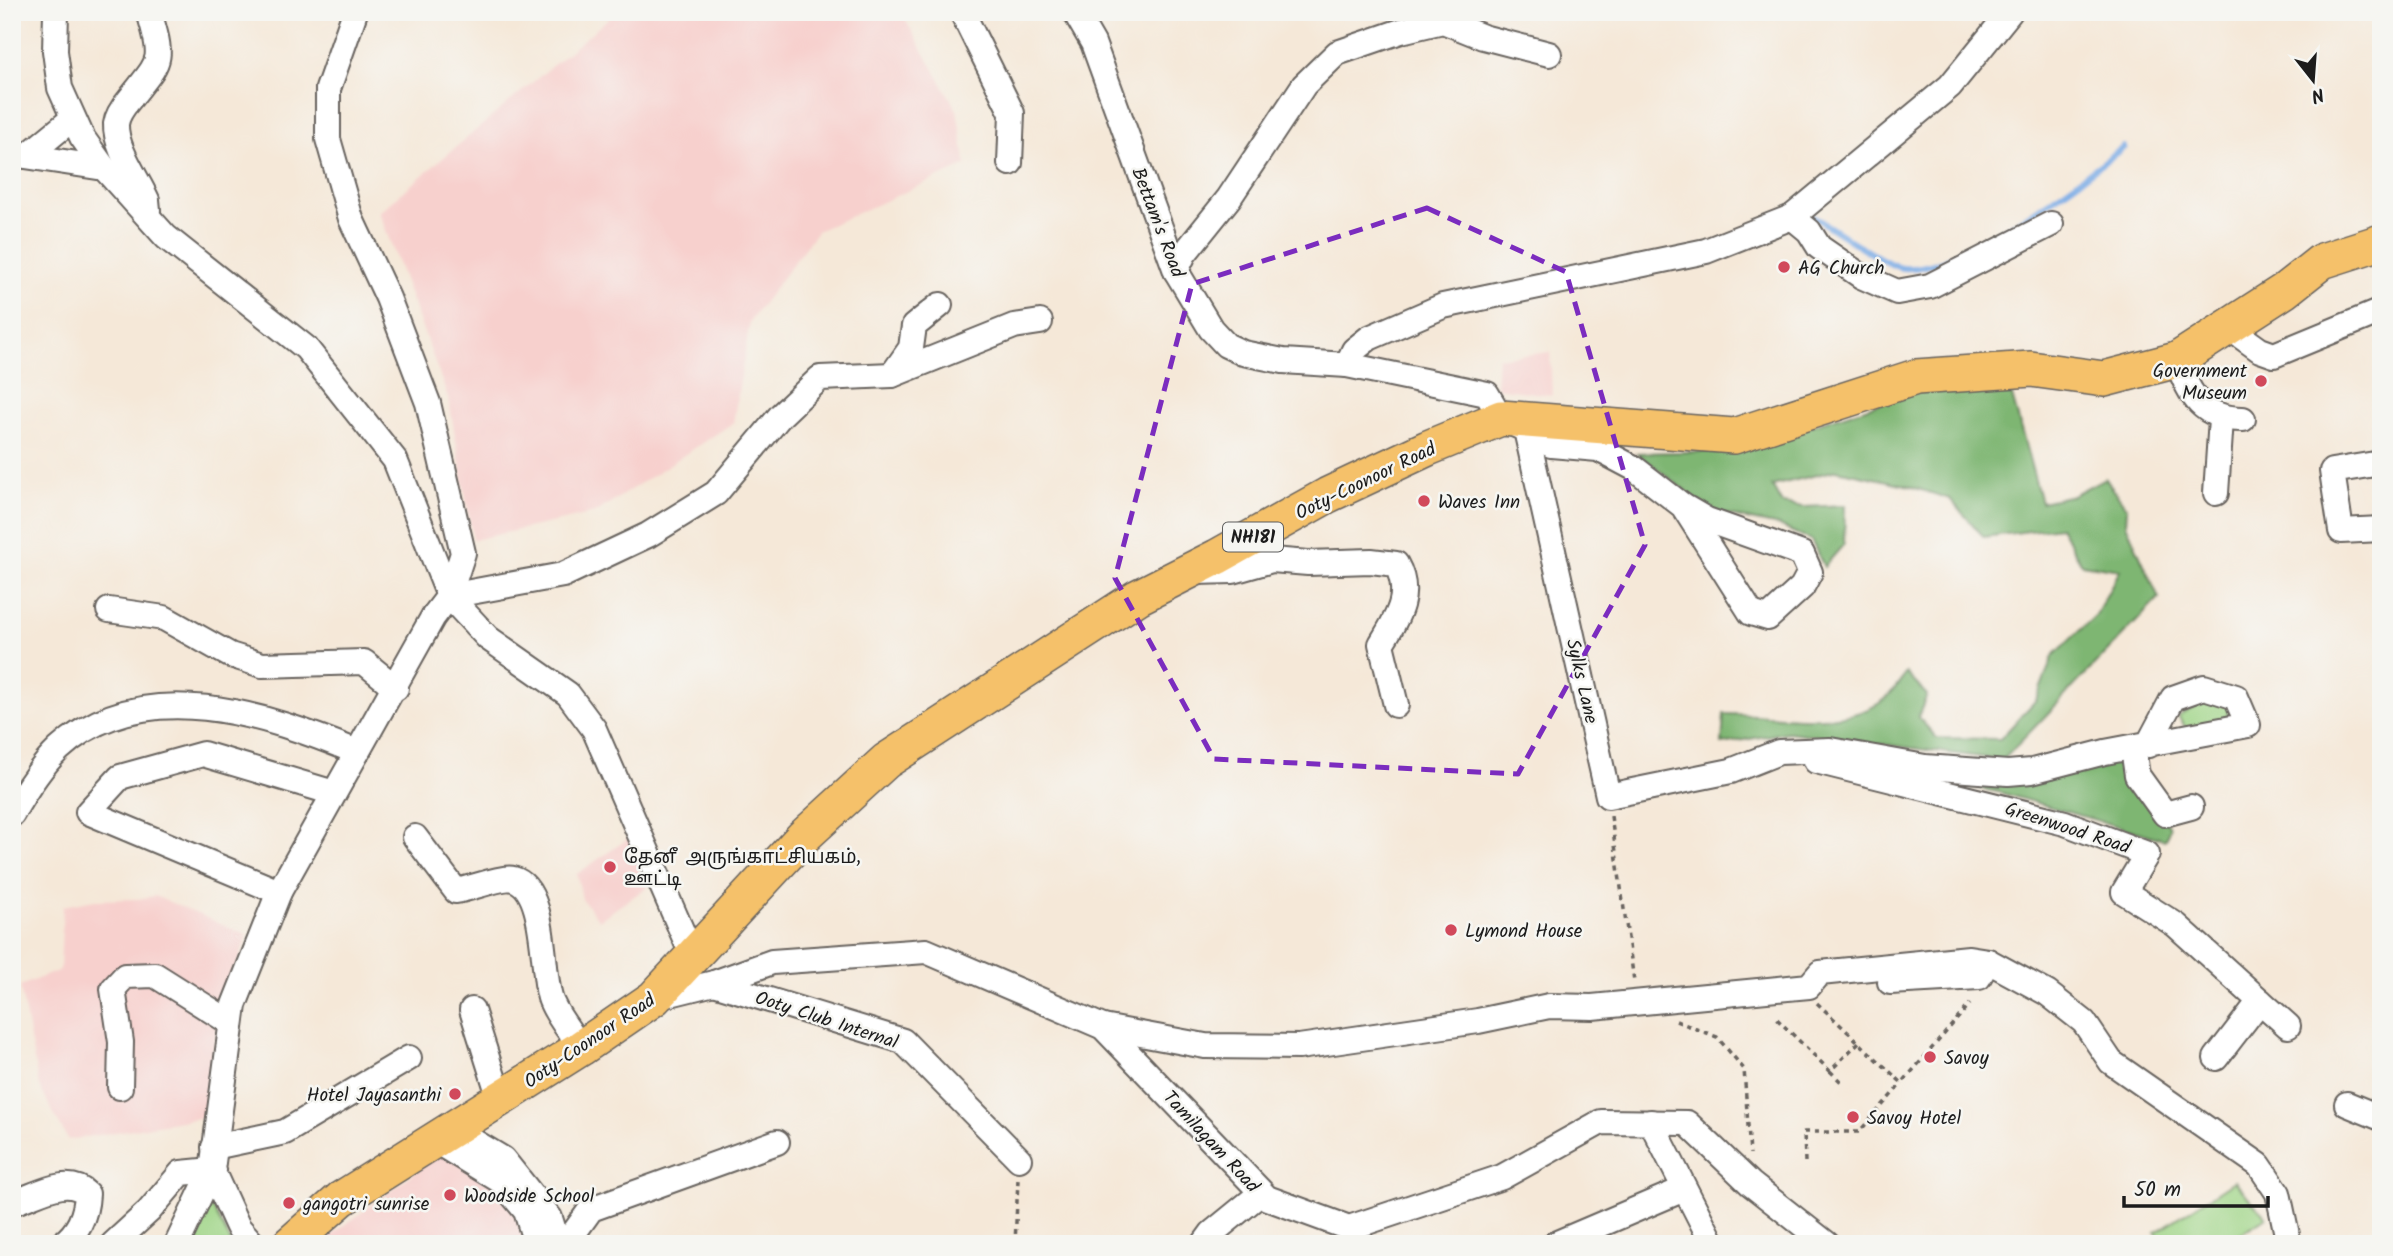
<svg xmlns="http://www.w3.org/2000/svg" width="2393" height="1256" font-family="Kalam,'Noto Sans Tamil',sans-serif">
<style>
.built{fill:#f7d0cd}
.green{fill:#9ed485;stroke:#5d7850;stroke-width:2}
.forest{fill:#7eb672;stroke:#4d6947;stroke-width:2}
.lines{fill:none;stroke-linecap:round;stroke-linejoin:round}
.stream{stroke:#7aabe5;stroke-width:6}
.minor-casing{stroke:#68635e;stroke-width:28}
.highway-casing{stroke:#68635e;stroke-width:38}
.path{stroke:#68635e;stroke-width:3.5;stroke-dasharray:5 5;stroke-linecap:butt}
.minor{stroke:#fff;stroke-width:24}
.highway{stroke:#f5c16b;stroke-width:35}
.marked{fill:none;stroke:#7b2cbf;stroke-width:5;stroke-dasharray:14 9;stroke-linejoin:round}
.poi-dot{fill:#d1495b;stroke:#f6f6f2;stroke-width:2.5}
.labels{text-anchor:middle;stroke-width:5;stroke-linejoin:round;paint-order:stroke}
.shield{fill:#f6f6f2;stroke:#5d5d5c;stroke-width:2}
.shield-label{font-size:18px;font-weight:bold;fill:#1c1c1c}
.street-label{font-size:19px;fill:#1c1c1c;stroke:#f6f6f2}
.poi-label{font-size:19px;fill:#1c1c1c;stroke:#f6f6f2;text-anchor:start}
</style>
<rect width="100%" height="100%" fill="#f6f6f2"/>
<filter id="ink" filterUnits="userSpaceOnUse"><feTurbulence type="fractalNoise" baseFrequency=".0143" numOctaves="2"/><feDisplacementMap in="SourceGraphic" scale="14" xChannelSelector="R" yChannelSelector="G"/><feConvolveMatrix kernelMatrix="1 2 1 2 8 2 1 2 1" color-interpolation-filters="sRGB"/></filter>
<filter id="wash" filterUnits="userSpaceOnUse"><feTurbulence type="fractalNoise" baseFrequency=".00686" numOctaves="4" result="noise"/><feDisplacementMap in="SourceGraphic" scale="28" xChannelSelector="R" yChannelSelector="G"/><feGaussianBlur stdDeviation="1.57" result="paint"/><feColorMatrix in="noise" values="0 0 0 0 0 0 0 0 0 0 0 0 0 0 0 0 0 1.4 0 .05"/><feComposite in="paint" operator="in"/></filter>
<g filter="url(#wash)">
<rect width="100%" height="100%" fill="#f5e8d8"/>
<g class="built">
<polygon points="616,12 901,12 957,110 966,165 817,231 750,321 733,423 595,513 473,540 449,400 379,212"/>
<polygon points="1550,352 1552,395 1496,388 1498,358"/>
<polygon points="632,836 649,886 599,920 582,899 577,874"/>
<polygon points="155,896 247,935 216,1031 205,1117 68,1140 39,1086 20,986 60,970 63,906 95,900 138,899"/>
<polygon points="450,1146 494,1167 542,1244 320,1244"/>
</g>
<g class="green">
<polygon points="2215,703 2226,704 2229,713 2222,721 2186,728 2178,716 2201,704"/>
<polygon points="2234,1181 2266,1217 2225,1244 2166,1244 2155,1233"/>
<polygon points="210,1203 232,1244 185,1244"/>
</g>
<g class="forest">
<path d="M 2009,385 L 2041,502 L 2073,495 L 2105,478 L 2127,508 L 2126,524 L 2159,598 L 2003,760 L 1788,732 L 1722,744 L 1724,714 C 1771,713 1840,730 1881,702 C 1891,696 1899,682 1906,673 L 1927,695 L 1918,717 L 1937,738 L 2000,739 L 2036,700 L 2053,656 L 2096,615 L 2120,570 L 2082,564 L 2060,527 L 1984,537 L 1950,499 L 1906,485 L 1837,470 L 1772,486 L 1782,504 L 1804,507 L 1845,505 L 1844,544 L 1824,567 L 1811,540 L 1779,526 L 1713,512 L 1637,453 L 1734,451 L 1920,390 Z"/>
<polygon points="1796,755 1961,774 2119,759 2170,827 2165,840 1998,792"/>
</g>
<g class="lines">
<path class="stream" d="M 1806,212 C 1824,222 1887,267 1903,268 C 1957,274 2079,181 2124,147"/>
</g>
</g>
<g filter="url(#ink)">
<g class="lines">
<defs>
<g id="minor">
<polyline points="56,12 55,51 60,88 82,137 104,168 166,237 306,348 395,460 449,596 488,638 568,694 594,729 693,957"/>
<polyline points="962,12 1012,113 1010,163"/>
<polyline points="1075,12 1093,43 1176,271 1211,329 1226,345 1243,353 1283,361 1347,365 1487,394 1501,418 1526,430 1608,796 1731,771 1779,752 1830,750 1925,767 2008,773 2032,771 2105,752 2248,725 2236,697 2204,687 2173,698 2148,745"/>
<polyline points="12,154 104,168"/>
<polyline points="27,156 72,119"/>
<path d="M 148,210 L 147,200 C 138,179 115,149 116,124 C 117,116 123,107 129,100 C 160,60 165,64 149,12"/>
<polyline points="1792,217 1809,231 1819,247 1861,276 1897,292 1930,286 2051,224"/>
<polyline points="1176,271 1184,254 1229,198 1304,85 1337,53 1401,31 1443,21 1483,37 1549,54"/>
<polyline points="2228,327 2260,350 2274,355 2381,311"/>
<path d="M 2177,360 C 2189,396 2203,419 2243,419"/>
<polyline points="1347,365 1354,350 1369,338 1443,306 1706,251 1792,217 1950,86 2010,12"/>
<polyline points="892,375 911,348 914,326 940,305"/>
<polyline points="1526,430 1551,445 1598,449 1634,468 1683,506 1707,520 1802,554 1810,572 1802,587 1768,618 1751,613 1683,506"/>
<polyline points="2381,463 2332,471 2341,531 2381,529"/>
<polyline points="2216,493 2221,419"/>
<path d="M 1195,572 L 1233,571 L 1272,560 L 1308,563 L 1371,561 L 1396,564 C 1413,594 1397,618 1381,644 L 1396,705"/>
<polyline points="449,596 563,575 648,535 716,493 781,415 820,378 892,375 1014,326 1040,322"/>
<polyline points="109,610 164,618 230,655 262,665 364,662 396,688"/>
<polyline points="2133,748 2137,775 2165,814 2191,807"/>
<polyline points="1816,761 2065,823 2147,854 2124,892 2176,925 2260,1001 2216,1058"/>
<path d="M 12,814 C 25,791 40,767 59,749 C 142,672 267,715 357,752"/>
<path d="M 415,837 L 456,891 C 469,889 503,876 513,879 C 549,888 540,979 552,1003 C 559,1019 572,1034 581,1048"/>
<polyline points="279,892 88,812 120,777 203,754 334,793"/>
<polyline points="1890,982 1979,977 1988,961"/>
<polyline points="714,983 903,1041 1019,1159"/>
<polyline points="654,998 714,983 772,962 926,951 1103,1027 1267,1198 1349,1228 1502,1177 1601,1122 1687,1123 1751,1184 1827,1244"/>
<polyline points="2260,1001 2288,1026"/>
<polyline points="472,1010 500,1099"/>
<polyline points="1103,1027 1205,1046 1299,1047 1478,1021 1549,1006 1592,1007 1809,986 1820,973 1969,958 1988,961 2047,993 2084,1022 2111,1062 2259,1165 2278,1193 2289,1244"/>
<polyline points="120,1087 121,1042 113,989 125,976 155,975 231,1023"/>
<polyline points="2347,1104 2381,1118"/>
<polyline points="1651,1122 1713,1244"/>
<polyline points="453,1129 503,1159 550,1218 558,1244"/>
<polyline points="434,1140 501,1181 526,1211 536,1244"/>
<polyline points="214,1147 285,1132 409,1058"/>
<path d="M 12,1203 C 36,1196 67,1174 87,1194 C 86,1214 79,1232 62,1244"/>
<polyline points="113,1244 149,1211 181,1173 212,1170 238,1227 253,1244"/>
<polyline points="177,1244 212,1170 234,1005 279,892 433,617 449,596 463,553 428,403 388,298 351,219 328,139 328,89 355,12"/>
<polyline points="566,1244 591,1209 777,1142"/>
<polyline points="1204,1244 1212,1233 1261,1193"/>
<polyline points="1555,1244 1684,1189"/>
</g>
<polyline id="highway" points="290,1244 341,1199 581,1048 654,998 803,837 886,761 1138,597 1217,557 1328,495 1428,448 1501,418 1734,436 1916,377 2031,369 2104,379 2177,360 2284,291 2322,261 2381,242"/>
</defs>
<use href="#minor" class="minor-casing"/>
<use href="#highway" class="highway-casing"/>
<g class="path">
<polyline points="1611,816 1634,981"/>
<polyline points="1817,1003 1902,1083 1970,1004"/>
<polyline points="1777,1019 1830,1071 1859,1042"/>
<polyline points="1676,1021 1717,1037 1744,1069 1750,1154"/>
<polyline points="1830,1071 1844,1085"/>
<polyline points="1805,1162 1804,1132 1859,1132 1902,1083"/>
<polyline points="1015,1244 1018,1179"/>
</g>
<use href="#minor" class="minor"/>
<use href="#highway" class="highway"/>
</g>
</g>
<path class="marked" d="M 1427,208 L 1566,272 L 1645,545 L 1518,774 L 1214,759 L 1115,578 L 1192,284 Z"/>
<g class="poi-dot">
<circle cx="1784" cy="267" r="7"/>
<circle cx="2261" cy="381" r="7"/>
<circle cx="1424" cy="501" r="7"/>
<circle cx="610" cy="867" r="7"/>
<circle cx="1451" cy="930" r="7"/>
<circle cx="1930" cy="1057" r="7"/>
<circle cx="455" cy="1094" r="7"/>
<circle cx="1853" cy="1117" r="7"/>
<circle cx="450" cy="1195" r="7"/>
<circle cx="289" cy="1203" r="7"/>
</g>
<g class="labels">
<rect class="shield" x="1223" y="522.5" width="60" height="29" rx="5"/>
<g class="shield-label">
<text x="1253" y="543">NH181</text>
</g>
<g class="street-label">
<text transform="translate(1159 222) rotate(69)" y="7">Bettam's Road</text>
<text transform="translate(1365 480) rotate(-26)" y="7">Ooty-Coonoor Road</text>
<text transform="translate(1583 681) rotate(77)" y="7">Sylks Lane</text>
<text transform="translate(2068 827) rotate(18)" y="7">Greenwood Road</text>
<text transform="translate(827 1019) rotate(18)" y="7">Ooty Club Internal</text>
<text transform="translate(589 1040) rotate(-34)" y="7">Ooty-Coonoor Road</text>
<text transform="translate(1212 1141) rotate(47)" y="7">Tamilagam Road</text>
</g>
<g class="poi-label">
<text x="1798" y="274">AG Church</text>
<text x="2247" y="377" text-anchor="end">Government<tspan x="2247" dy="22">Museum</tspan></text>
<text x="1438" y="508">Waves Inn</text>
<text x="624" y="863">தேனீ அருங்காட்சியகம்,<tspan x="624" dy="22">ஊட்டி</tspan></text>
<text x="1465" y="937">Lymond House</text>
<text x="1944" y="1064">Savoy</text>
<text x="441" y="1101" text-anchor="end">Hotel Jayasanthi</text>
<text x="1867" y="1124">Savoy Hotel</text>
<text x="464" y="1202">Woodside School</text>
<text x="303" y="1210">gangotri sunrise</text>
</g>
</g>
<rect width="2393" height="1256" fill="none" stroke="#f6f6f2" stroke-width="42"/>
<g transform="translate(2313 80) rotate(163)" stroke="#f6f6f2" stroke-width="5" paint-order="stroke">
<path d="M0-5L12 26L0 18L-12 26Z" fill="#1c1c1c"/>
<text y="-10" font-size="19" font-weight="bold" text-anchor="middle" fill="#1c1c1c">N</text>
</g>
<path d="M2124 1196v10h144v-10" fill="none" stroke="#1c1c1c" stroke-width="3.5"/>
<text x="2134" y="1196" font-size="21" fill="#1c1c1c" stroke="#f6f6f2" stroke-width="5" paint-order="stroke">50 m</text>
</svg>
